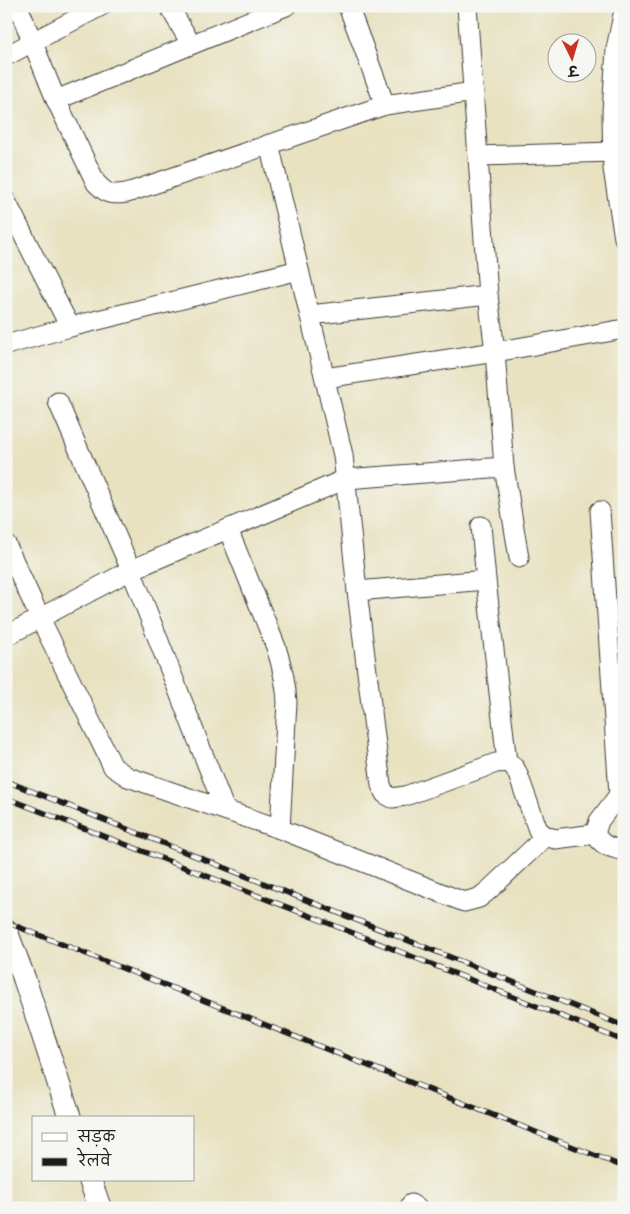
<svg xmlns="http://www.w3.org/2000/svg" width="630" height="1214" font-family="Sriracha,'Playpen Sans Deva',sans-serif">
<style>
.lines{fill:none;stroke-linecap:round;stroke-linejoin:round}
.minor-casing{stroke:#3b3a35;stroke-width:21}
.tertiary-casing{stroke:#3b3a35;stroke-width:24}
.minor{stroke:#fff;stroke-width:19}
.tertiary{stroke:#fff;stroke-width:22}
.rail-casing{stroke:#1c1c1c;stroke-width:5.5}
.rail{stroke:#f6f6f2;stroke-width:4;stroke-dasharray:11;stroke-linecap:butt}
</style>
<rect width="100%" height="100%" fill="#f6f6f2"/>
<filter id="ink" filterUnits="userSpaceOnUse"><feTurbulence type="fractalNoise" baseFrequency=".02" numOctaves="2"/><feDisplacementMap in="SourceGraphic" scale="10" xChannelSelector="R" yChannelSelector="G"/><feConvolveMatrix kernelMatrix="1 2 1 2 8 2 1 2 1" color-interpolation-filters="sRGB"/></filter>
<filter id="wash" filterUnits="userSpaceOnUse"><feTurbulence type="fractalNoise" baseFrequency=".0096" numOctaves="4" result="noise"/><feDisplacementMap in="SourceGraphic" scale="20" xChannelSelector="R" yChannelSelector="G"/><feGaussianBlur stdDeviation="1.12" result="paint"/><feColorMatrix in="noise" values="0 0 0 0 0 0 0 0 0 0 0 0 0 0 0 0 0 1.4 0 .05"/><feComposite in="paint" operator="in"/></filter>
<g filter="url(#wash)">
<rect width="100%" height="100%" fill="#e8e2c1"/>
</g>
<g filter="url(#ink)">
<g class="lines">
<defs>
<g id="minor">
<path d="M 18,6 L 56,100 L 96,183 C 108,195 110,195 127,193 L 385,105 L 474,92"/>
<polyline points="169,6 191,44"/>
<polyline points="348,6 385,105"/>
<polyline points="467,6 488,295 495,352 504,467 519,558"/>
<polyline points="624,10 616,49 612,112 613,169 624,238"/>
<polyline points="6,56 101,6"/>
<polyline points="56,100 286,6"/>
<path d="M 269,144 L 343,455 L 357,591 L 381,785 L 385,794 L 392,798 L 405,796 L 496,763 C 508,762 511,761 517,772 L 538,830 L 546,836 L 555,839 L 595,834"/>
<polyline points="478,156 613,152"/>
<polyline points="6,201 70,327"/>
<polyline points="310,315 488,295"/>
<polyline points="6,345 70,327 299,270"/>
<polyline points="325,378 495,352 624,329"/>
<polyline points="58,402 131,570 225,810"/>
<polyline points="600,511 619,794"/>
<polyline points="481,526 486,580 507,762"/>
<path d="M 228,529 L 276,647 C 282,666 286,683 287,702 L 280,829"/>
<polyline points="6,544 40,618 113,767 128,777 280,829 464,902 479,898 489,890 546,836"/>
<polyline points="357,591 486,580"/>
<polyline points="6,636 131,570 346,479 504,467"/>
<path d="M 624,788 L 599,821 L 595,834 C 603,847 610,847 624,851"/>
<polyline points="411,1204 417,1208"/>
</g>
<g id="tertiary">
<polyline points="6,930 24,978 70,1118"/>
<polyline points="90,1180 100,1208"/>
</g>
</defs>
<use href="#minor" class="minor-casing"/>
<use href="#tertiary" class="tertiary-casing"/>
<use href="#minor" class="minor"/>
<use href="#tertiary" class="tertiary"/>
<defs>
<g id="rail">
<polyline points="6,781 624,1026"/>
<polyline points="6,798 328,923 624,1041"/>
<polyline points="6,922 624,1167"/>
</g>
</defs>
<use href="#rail" class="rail-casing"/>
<use href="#rail" class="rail"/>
</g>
</g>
<rect width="630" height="1214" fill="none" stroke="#f6f6f2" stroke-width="25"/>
<rect x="32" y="1116" width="162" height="65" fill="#f6f6f2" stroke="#9f9f9c"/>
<rect x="42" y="1133" width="25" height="8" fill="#ffffff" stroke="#9f9f9c"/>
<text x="78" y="1142" font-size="15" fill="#1c1c1c">सड़क</text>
<rect x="42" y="1158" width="25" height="8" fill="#1c1c1c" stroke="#9f9f9c"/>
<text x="78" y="1166" font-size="15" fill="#1c1c1c">रेलवे</text>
<g transform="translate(572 58) rotate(175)"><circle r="24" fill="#f6f6f2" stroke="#9f9f9c"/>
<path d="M0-4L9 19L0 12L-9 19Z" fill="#c8321e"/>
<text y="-8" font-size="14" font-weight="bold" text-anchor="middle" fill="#1c1c1c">उ</text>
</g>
</svg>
